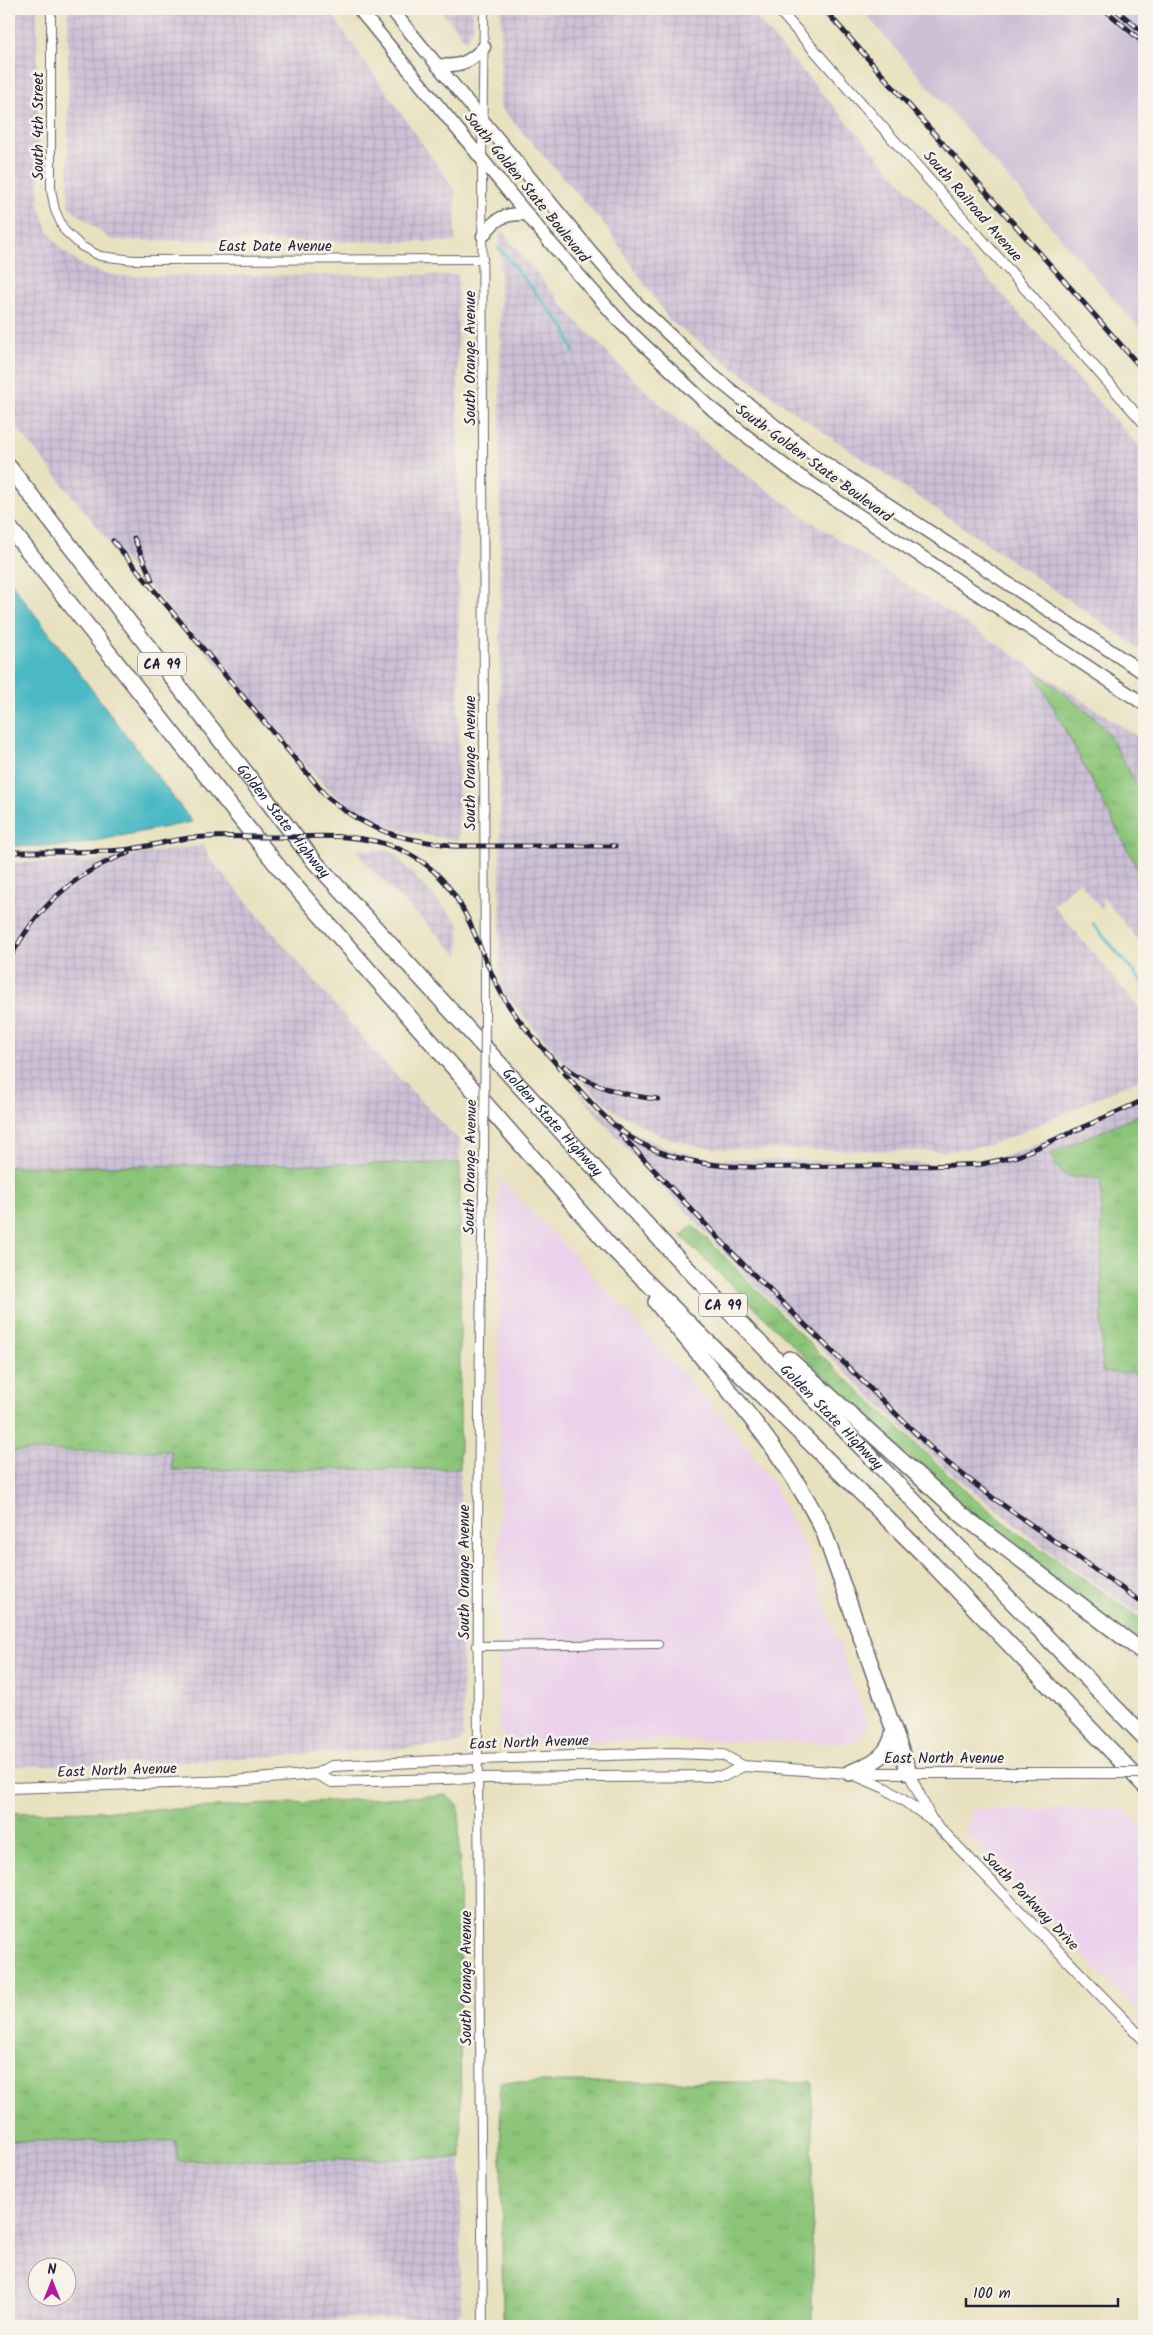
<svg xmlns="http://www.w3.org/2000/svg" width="1153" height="2335" font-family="Kalam,sans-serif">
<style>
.built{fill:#ebd1eb}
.industrial{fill:url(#industrial-grid);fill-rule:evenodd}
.railway{fill:#cbbfd5}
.grass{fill:url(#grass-tufts);stroke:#57745a}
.water{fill:#4bb9c3;stroke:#366e7f}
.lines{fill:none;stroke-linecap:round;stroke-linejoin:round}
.stream{stroke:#4bb9c3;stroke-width:3}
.minor-casing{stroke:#676569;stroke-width:10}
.tertiary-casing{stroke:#676569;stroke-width:12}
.primary-casing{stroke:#676569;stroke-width:15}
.motorway-casing{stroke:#676569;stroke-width:18}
.minor{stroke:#fff;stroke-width:8}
.tertiary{stroke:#fff;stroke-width:10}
.primary{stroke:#fff;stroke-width:12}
.motorway{stroke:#fff;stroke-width:15}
.rail-casing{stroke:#22223b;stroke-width:5}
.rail{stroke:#f7f3e8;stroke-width:3;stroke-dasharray:9;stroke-linecap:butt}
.minor-bridge-casing{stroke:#676569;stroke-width:10;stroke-linecap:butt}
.tertiary-bridge-casing{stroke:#676569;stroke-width:12;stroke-linecap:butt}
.minor-bridge{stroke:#fff;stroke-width:8}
.tertiary-bridge{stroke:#fff;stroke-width:10}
.labels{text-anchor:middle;stroke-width:5;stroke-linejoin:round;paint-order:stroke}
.shield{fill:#f7f3e8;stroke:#62616f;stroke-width:1}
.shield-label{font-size:14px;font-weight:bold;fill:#22223b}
.street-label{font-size:15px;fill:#22223b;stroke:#f7f3e8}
</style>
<defs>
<pattern id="industrial-grid" width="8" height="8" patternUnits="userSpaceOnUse" patternTransform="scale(1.25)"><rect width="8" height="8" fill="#cbbfd5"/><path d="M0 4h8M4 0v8" fill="none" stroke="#aea4b8"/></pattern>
<pattern id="grass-tufts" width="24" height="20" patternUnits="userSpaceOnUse" patternTransform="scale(1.25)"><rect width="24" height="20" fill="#8cc579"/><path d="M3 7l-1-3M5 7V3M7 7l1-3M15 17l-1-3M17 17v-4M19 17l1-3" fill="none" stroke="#78a96a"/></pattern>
</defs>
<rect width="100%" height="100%" fill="#f7f3e8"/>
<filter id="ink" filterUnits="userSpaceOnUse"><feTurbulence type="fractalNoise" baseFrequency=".02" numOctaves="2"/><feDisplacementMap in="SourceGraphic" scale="10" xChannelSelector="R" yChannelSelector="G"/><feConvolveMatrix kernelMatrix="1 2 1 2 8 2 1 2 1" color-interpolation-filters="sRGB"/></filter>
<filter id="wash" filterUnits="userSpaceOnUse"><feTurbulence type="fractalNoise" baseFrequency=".0096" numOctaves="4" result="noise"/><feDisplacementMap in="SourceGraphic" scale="20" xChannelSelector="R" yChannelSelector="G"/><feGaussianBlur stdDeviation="1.12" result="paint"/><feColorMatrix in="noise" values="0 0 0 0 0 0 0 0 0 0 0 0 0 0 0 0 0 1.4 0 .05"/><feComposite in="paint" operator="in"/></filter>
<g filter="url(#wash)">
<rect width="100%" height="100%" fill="#e8e1bf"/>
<g class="built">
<polygon points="499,1178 578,1259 734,1429 773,1484 804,1545 867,1725 853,1743 664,1740 512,1743 499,1730"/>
<polygon points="970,1809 1126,1809 1144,1828 1144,2018 964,1830 970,1819"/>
</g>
<g class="industrial">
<polygon points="9,9 37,9 39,203 44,220 51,236 63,251 83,266 105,274 121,276 458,275 459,841 398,830 354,809 333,793 310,770 111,544 9,418"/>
<polygon points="68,9 328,9 455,190 455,242 111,240 68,206"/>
<polygon points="440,9 473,9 473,28 466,41"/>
<polygon points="501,9 748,9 881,160 1144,452 1144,651 804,419 669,320 605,225 500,107"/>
<polygon points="500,229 566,309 615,361 661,405 726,460 809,520 1144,741 1144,947 1102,896 1102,910 1079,881 1053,905 1144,1014 1144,1077 1018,1134 985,1146 947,1151 719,1149 698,1146 661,1136 615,1111 575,1076 500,988"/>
<polygon points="203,845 212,861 379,1057 460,1141 460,1163 9,1167 9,862 88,862"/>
<polygon points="355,849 392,851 459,924 459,956 374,872"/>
<polygon points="571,1085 606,1116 626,1129 662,1146 703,1157 727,1159 951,1164 986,1163 1026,1149 1144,1096 1144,1617 1047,1550 944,1467 753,1283 628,1150"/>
<polygon points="9,1451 172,1451 172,1470 460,1469 463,1736 460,1742 454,1745 171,1762 9,1766"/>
<path d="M 9,2141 L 177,2141 L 177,2161 L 461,2158 L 461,2312 L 452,2318 L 9,2323 ZM 38,2268 L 68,2268 L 68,2298 L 38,2298 Z"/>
</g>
<polygon class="railway" points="861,9 1144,9 1144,332 1132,320"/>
<g class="grass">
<polygon points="1034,670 1095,718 1108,733 1144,798 1144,881"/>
<path d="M 1144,1113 L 1144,1373 L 1102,1372 L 1101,1179 C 1074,1175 1061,1184 1051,1153 Z"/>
<polygon points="460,1163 460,1469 172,1470 171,1451 9,1451 9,1167"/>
<polygon points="693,1225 822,1356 967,1492 1019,1534 1144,1621 1144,1643 1011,1546 955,1500 863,1414 681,1236"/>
<polygon points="446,1795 459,1807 461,2158 177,2161 176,2141 9,2141 9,1813 178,1809"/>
<polygon points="500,2082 812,2082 812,2326 503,2326"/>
</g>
<polygon class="water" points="9,580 192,822 70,846 9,846"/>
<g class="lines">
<g class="stream">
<polyline points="499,248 566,330 573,352"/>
<polyline points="1093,924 1144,984"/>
</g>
</g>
</g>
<g filter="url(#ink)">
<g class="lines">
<defs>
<g id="minor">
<polyline points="51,9 51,190 55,210 64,230 81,246 100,256 133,260 483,259"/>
<polyline points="484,9 482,158 485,1011"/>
<polyline points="477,1646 658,1644"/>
<path d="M 483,2326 C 479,1936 473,1546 484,1156"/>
</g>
<g id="tertiary">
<polyline points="778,9 1144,423"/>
<polyline points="909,1773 931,1819 1144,2040"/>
<polyline points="316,1774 332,1782 478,1778 724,1776 743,1766"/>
<polyline points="857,1776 885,1788 931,1819"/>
<polyline points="9,1788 234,1781 316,1774 332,1766 478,1759 673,1753 723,1755 743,1766 849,1773 1089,1773"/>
</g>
<g id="primary">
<polyline points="359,9 548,240 622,324 713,410 789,469 1144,704"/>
<polyline points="391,9 592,253 637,304 711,374 774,425 819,459 1144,673"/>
<path d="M 437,65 C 458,67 470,63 484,47"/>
<path d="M 483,236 C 495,218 505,213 527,214"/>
</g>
<g id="motorway">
<path id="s1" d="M 9,467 L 314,861 L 677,1258 L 1144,1737"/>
<polyline points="9,527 280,869 609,1245 923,1554 1144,1785"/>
<path d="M 656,1302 C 715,1375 783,1447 824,1532 L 909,1773"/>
<polyline points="789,1359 962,1515 1144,1653"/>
<path d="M 849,1773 C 872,1764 890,1756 894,1730"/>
</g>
</defs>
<use href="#minor" class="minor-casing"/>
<use href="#tertiary" class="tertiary-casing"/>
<use href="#primary" class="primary-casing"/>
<use href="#motorway" class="motorway-casing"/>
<use href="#minor" class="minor"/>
<use href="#tertiary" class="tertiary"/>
<use href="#primary" class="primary"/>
<use href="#motorway" class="motorway"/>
<defs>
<g id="rail">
<polyline points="824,9 1144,371"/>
<polyline points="1104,9 1144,43"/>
<polyline points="1115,9 1144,33"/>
<polyline points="134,538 152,580"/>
<path d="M 113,541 L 327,797 C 370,833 403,840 458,846"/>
<polyline points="450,846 615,846"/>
<path d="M 9,852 C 46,852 84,853 122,850 C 144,848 166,841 189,838 C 217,835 246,837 274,837 C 314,837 358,832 397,848 C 462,876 469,928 497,985 C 512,1016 536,1040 558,1066 C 583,1093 607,1125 640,1143 C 703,1176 778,1166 846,1166 C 891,1165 937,1167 982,1164 L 1018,1156 L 1144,1100"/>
<path d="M 9,960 C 35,910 75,871 129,853"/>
<path d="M 564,1066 C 592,1087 624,1096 658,1099"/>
<polyline points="621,1135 744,1265 940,1457 993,1498 1144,1604"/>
</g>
</defs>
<use href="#rail" class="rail-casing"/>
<use href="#rail" class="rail"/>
<defs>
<polyline id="minor-bridge" points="484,1156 485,1011"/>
<polyline id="tertiary-bridge" points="1089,1773 1144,1773"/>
</defs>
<use href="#minor-bridge" class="minor-bridge-casing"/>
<use href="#tertiary-bridge" class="tertiary-bridge-casing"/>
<use href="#minor-bridge" class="minor-bridge"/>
<use href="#tertiary-bridge" class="tertiary-bridge"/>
</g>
</g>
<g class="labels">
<g class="shield">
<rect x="138" y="652.5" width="48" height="23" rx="4"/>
<rect x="699" y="1293.5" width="48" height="23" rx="4"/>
</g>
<g class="shield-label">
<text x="162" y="669">CA 99</text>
<text x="723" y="1310">CA 99</text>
</g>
<g class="street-label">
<text transform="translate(38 126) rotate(-90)" y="5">South 4th Street</text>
<text transform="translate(527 187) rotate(51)" y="5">South Golden State Boulevard</text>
<text transform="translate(973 206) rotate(49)" y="5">South Railroad Avenue</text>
<text x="275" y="251">East Date Avenue</text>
<text transform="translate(470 358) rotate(-90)" y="5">South Orange Avenue</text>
<text transform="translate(814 463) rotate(36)" y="5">South Golden State Boulevard</text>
<text transform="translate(470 763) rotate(-90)" y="5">South Orange Avenue</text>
<text dy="5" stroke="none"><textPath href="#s1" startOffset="448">Golden State Highway</textPath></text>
<text dy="5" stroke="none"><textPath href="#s1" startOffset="852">Golden State Highway</textPath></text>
<text transform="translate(470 1167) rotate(-89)" y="5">South Orange Avenue</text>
<text dy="5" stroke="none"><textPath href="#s1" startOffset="1258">Golden State Highway</textPath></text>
<text transform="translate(464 1572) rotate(-90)" y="5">South Orange Avenue</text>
<text transform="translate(529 1742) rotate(-2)" y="5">East North Avenue</text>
<text x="944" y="1763">East North Avenue</text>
<text transform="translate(117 1770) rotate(-2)" y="5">East North Avenue</text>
<text transform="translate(1031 1901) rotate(46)" y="5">South Parkway Drive</text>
<text transform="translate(466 1978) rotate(-90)" y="5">South Orange Avenue</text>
</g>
</g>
<rect width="1153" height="2335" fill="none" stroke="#f7f3e8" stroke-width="30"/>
<g transform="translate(52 2282)"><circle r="24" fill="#f7f3e8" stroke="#a29fa3"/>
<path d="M0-4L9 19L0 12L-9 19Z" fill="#b5179e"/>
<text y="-8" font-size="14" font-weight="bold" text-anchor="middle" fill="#22223b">N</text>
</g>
<path d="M966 2298v8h152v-8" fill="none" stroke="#22223b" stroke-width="2.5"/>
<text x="973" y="2298" font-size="15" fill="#22223b" stroke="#f7f3e8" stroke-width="4" paint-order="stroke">100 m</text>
</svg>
